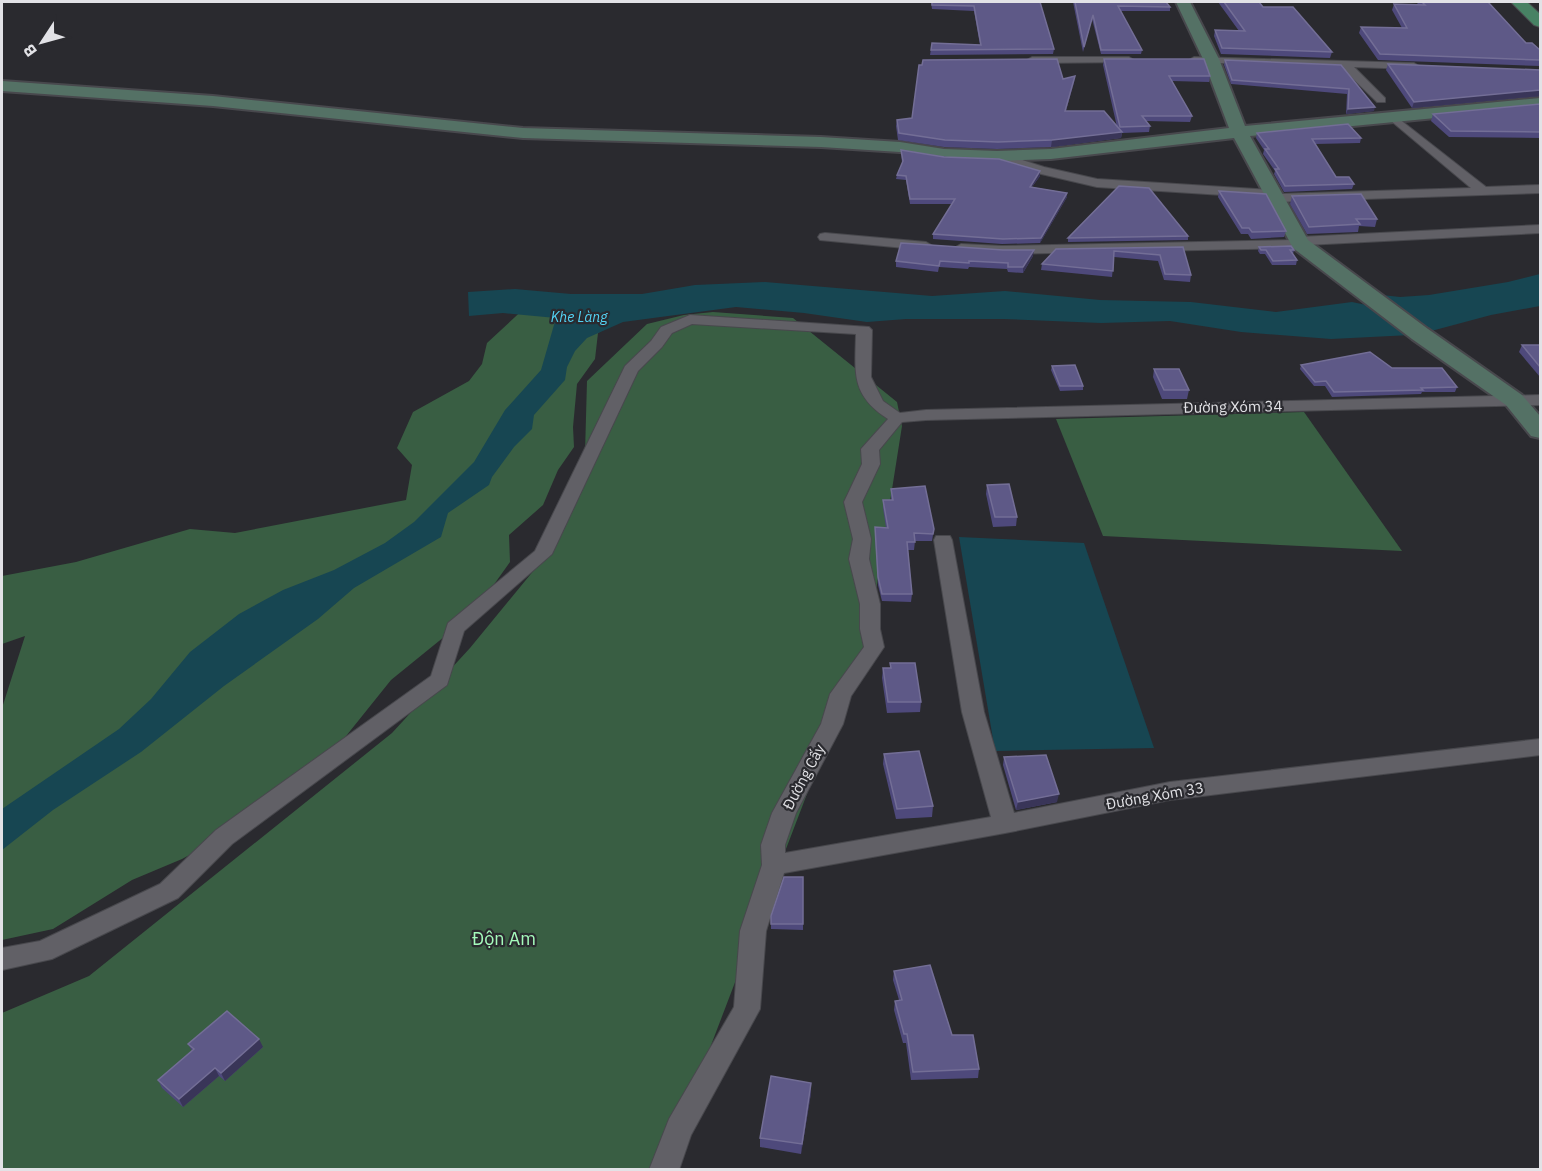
<svg xmlns="http://www.w3.org/2000/svg" width="1542" height="1171" font-family="'IBM Plex Sans',sans-serif">
<style>
.green{fill:#395e43}
.water{fill:#174652}
.lines{fill:none;stroke-linecap:round;stroke-linejoin:round}
.street-casing{stroke:#48484d;stroke-width:2}
.secondary-casing{stroke:#48484d;stroke-width:4}
.primary-casing{stroke:#48484d;stroke-width:2}
.street{fill:#616066;fill-rule:evenodd}
.secondary{fill:#547165;fill-rule:evenodd}
.primary{fill:#478264;fill-rule:evenodd}
.wall{fill:#4e497b}
.shaded-wall{fill:#393558}
.building{fill:#5e5987;stroke:#736e96;stroke-width:1.5}
.labels{text-anchor:middle;stroke-width:4.5;stroke-linejoin:round;paint-order:stroke}
.far-water-label{font-size:14px;font-style:italic;fill:#53d3f4;stroke:#2a2a2f}
.street-label{font-size:15px;fill:#e2e2e6;stroke:#2a2a2f}
.near-park-label{font-size:18px;fill:#a5fbbc;stroke:#2a2a2f}
</style>
<rect width="100%" height="100%" fill="#2a2a2f"/>
<g class="green">
<polygon points="654,300 598,333 595,359 577,384 573,427 574,447 558,470 543,505 509,535 510,562 490,590 455,628 391,680 330,756 245,825 182,859 132,880 53,929 2,940 2,708 25,636 2,644 2,576 76,562 190,529 235,533 406,500 412,465 397,448 413,412 469,381 482,364 487,343 529,304"/>
<polygon points="713,312 793,318 897,402 902,426 870,629 679,1129 668,1169 2,1169 2,1013 89,976 392,733 470,648 539,564 585,453 587,381 647,324 684,315"/>
<polygon points="1304,412 1402,551 1103,536 1056,419"/>
</g>
<g class="water">
<polygon points="1540,274 1540,306 1491,315 1420,334 1364,293 1400,297 1429,295 1508,282"/>
<polygon points="765,282 932,296 1005,291 1100,300 1191,302 1276,312 1352,302 1376,307 1411,335 1331,339 1241,332 1170,321 1101,323 1003,319 906,319 867,322 804,313 736,307 623,322 587,338 575,351 567,367 565,380 534,415 532,429 514,447 492,477 489,485 448,513 441,537 354,588 318,619 224,686 141,752 53,810 2,850 2,809 119,729 151,699 190,652 239,614 283,590 334,570 385,543 414,522 474,462 505,410 541,370 556,318 503,313 469,316 468,292 515,289 571,294 642,294 695,285"/>
<polygon points="959,537 1084,543 1154,748 995,751"/>
</g>
<g class="lines">
<defs>
<g id="street">
<polygon points="1129,57 1134,60 1133,62 1032,63 1027,60 1032,57"/>
<polygon points="1194,57 1414,63 1419,66 1414,69 1354,67 1385,98 1385,102 1377,102 1341,67 1190,62 1189,60"/>
<polygon points="1394,115 1486,187 1540,185 1540,193 1276,202 1270,198 1097,187 1037,173 993,159 991,156 997,152 1044,167 1097,179 1273,190 1279,194 1471,188 1390,120 1388,118"/>
<polygon points="1540,225 1540,233 1306,245 1300,248 1002,254 961,252 954,248 961,244 1002,246 1293,240 1299,237"/>
<polygon points="825,233 926,242 933,246 926,250 820,240 818,237 820,234"/>
<path d="M 690,315 L 869,327 L 872,330 L 871,377 L 883,401 L 900,413 L 926,410 L 1540,395 L 1540,405 L 926,420 L 902,422 L 879,450 L 880,464 L 862,502 L 871,539 L 869,559 L 880,604 L 880,629 L 884,647 L 851,696 L 843,724 L 796,813 L 785,845 L 785,853 L 991,817 L 962,712 L 934,540 L 936,536 L 950,536 L 952,540 L 984,712 L 1014,813 L 1170,782 L 1540,739 L 1540,755 L 1170,800 L 1005,833 L 784,873 L 766,931 L 760,1009 L 691,1135 L 679,1170 L 649,1170 L 669,1119 L 734,1007 L 740,931 L 762,865 L 761,845 L 772,813 L 821,724 L 830,694 L 864,647 L 860,629 L 860,604 L 849,559 L 853,539 L 844,502 L 862,464 L 861,449 L 888,419 C 851,395 855,374 856,334 L 692,324 L 672,333 L 662,347 L 638,371 L 552,554 L 464,631 L 447,685 L 232,844 L 178,898 L 52,959 L 2,970 L 2,948 L 40,941 L 160,884 L 216,830 L 431,676 L 448,623 L 535,551 L 625,366 L 651,341 L 661,327 Z"/>
</g>
<polygon id="secondary" points="1176,2 1190,2 1219,59 1245,126 1540,98 1540,108 1250,136 1308,240 1428,329 1522,395 1540,416 1540,438 1531,436 1506,405 1412,339 1293,248 1234,138 1051,159 997,161 944,159 900,152 821,147 523,138 213,106 2,91 2,81 213,96 523,128 821,137 900,142 944,149 997,151 1051,149 1229,128 1203,59"/>
<polygon id="primary" points="1511,2 1527,2 1540,14 1540,27 1534,25"/>
</defs>
<use href="#street" class="street-casing"/>
<use href="#secondary" class="secondary-casing"/>
<use href="#primary" class="primary-casing"/>
<use href="#street" class="street"/>
<use href="#secondary" class="secondary"/>
<use href="#primary" class="primary"/>
</g>
<g class="wall">
<polygon points="931,2 1040,2 1054,49 1053,54 930,55 932,43 980,45 974,11 932,9"/>
<polygon points="1073,2 1166,2 1170,7 1170,11 1120,11 1142,50 1141,54 1101,54 1092,19 1083,52"/>
<polygon points="1218,2 1259,2 1263,7 1332,52 1330,58 1221,54 1214,36 1215,30 1239,31"/>
<polygon points="1416,2 1488,2 1526,43 1540,50 1540,66 1378,60 1359,33 1361,27 1402,28 1392,10 1394,4 1419,5"/>
<polygon points="1104,59 1210,76 1209,82 1172,81 1192,116 1190,122 1146,121 1150,126 1149,132 1122,133 1121,138 1051,147 997,149 944,147 898,140 896,126 897,120 912,118 1075,76 1066,111 1117,127 1103,65"/>
<polygon points="1225,60 1341,65 1374,111 1346,114 1347,94 1231,84 1224,65"/>
<polygon points="1388,64 1540,70 1540,96 1412,108 1386,70"/>
<polygon points="1540,104 1540,138 1449,137 1431,121 1433,114"/>
<polygon points="1257,133 1361,138 1360,143 1315,144 1336,177 1354,184 1352,189 1284,192 1274,174 1275,171 1263,154 1264,150 1256,138"/>
<polygon points="901,150 1040,171 1040,176 1032,187 1067,193 1067,197 1040,243 1002,244 933,239 933,234 952,204 910,204 906,180 896,179 897,175 902,163"/>
<polygon points="1219,191 1286,231 1284,237 1251,239 1248,234 1241,234 1218,197"/>
<polygon points="1292,196 1377,219 1375,227 1359,226 1358,232 1307,234 1290,204"/>
<polygon points="1188,236 1188,240 1068,242 1068,238"/>
<polygon points="1183,247 1191,275 1190,282 1164,280 1158,261 1114,257 1112,277 1041,270 1042,264 1056,249"/>
<polygon points="1259,247 1294,250 1293,254 1297,260 1296,265 1272,265 1265,254 1260,254 1258,251"/>
<polygon points="1033,256 1023,273 1008,272 1007,269 969,267 968,269 939,267 938,272 896,267 896,261"/>
<polygon points="1522,345 1540,345 1540,377 1519,352"/>
<polygon points="1301,365 1392,368 1457,387 1455,392 1422,392 1421,394 1332,397 1325,386 1314,386 1300,369"/>
<polygon points="1052,366 1083,386 1083,390 1060,391 1051,370"/>
<polygon points="1154,369 1189,390 1187,399 1162,399 1153,377"/>
<polygon points="987,485 1017,517 1016,526 993,527 986,494"/>
<polygon points="891,489 934,529 932,541 915,541 914,550 908,550 912,594 911,602 882,601 878,585 875,535 875,527 886,528 883,508 883,500 891,500"/>
<polygon points="890,663 921,702 920,712 887,713 882,678 883,668 890,668"/>
<polygon points="884,754 933,806 932,817 896,819 883,764"/>
<polygon points="1004,757 1057,802 1016,810 1003,765"/>
<polygon points="803,877 803,930 771,929 771,916"/>
<polygon points="894,971 952,1035 979,1069 978,1078 911,1080 906,1043 903,1043 894,1010 895,1001 899,1000 893,980"/>
<polygon points="188,1044 263,1047 225,1081 219,1076 183,1107 162,1088 158,1080 192,1051"/>
<polygon points="811,1093 801,1154 760,1147 760,1138"/>
</g>
<g class="shaded-wall">
<polygon points="1075,76 1074,83 1064,117 1065,111"/>
<polygon points="1540,90 1540,96 1412,108 1414,102"/>
<polygon points="1375,107 1374,111 1346,114 1348,109"/>
<polygon points="1122,132 1121,138 1051,147 1052,140"/>
<polygon points="1040,171 1040,176 1029,191 1030,187"/>
<polygon points="1067,193 1067,197 1040,243 1041,238"/>
<polygon points="1034,250 1033,256 1023,273 1023,267"/>
<polygon points="1059,794 1057,802 1016,810 1018,802"/>
<polygon points="259,1039 263,1047 225,1081 221,1073"/>
<polygon points="215,1068 219,1076 183,1107 179,1099"/>
<polygon points="811,1083 811,1093 801,1154 802,1144"/>
</g>
<g class="building">
<polygon points="932,2 1040,2 1054,49 931,50 932,43 981,45 974,6 932,5"/>
<polygon points="1075,2 1166,2 1170,7 1118,6 1142,50 1101,50 1093,15 1084,47"/>
<polygon points="1224,2 1259,2 1263,7 1293,7 1332,52 1222,48 1215,30 1245,31"/>
<polygon points="1422,2 1488,2 1526,43 1532,43 1540,50 1540,60 1380,54 1361,27 1407,28 1394,4 1425,5"/>
<polygon points="1057,59 1063,79 1075,76 1065,111 1104,111 1122,132 1052,140 998,142 945,140 899,133 897,120 912,118 919,65 922,65 923,60"/>
<polygon points="1104,59 1204,59 1210,76 1169,76 1192,116 1142,116 1150,126 1120,127"/>
<polygon points="1225,60 1341,65 1375,107 1348,109 1349,89 1232,80"/>
<polygon points="1388,64 1540,70 1540,90 1414,102"/>
<polygon points="1540,104 1540,132 1451,131 1433,114"/>
<polygon points="1348,124 1361,138 1312,139 1336,177 1349,177 1354,184 1285,186 1275,169 1279,169 1265,149 1269,149 1257,133"/>
<polygon points="901,150 944,157 999,159 1040,171 1030,187 1067,193 1041,238 1003,239 933,234 955,199 910,199 906,176 897,175 903,161"/>
<polygon points="1119,186 1149,188 1188,236 1068,238"/>
<polygon points="1219,191 1266,194 1286,231 1252,232 1249,228 1242,228"/>
<polygon points="1361,194 1377,219 1356,219 1360,224 1309,227 1292,196"/>
<polygon points="901,243 1003,250 1034,250 1023,267 1008,267 1008,263 969,261 969,263 940,261 939,266 896,261"/>
<polygon points="1291,246 1294,250 1290,250 1297,260 1273,261 1266,250 1261,250 1259,247"/>
<polygon points="1183,247 1191,275 1165,274 1160,255 1114,251 1113,271 1042,264 1056,249"/>
<polygon points="1522,345 1540,345 1540,367"/>
<polygon points="1370,352 1392,368 1442,368 1457,387 1421,388 1423,390 1334,392 1326,381 1315,382 1301,365"/>
<polygon points="1075,365 1083,386 1060,386 1052,366"/>
<polygon points="1154,369 1179,369 1189,390 1164,390"/>
<polygon points="1009,484 1017,517 995,517 987,485"/>
<polygon points="925,486 934,529 933,534 914,533 915,542 907,542 912,594 882,594 878,577 875,527 888,528 883,500 893,500 891,489"/>
<polygon points="890,663 915,663 921,702 888,702 883,668 891,668"/>
<polygon points="919,751 933,806 897,809 884,754"/>
<polygon points="1046,755 1059,794 1018,802 1004,757"/>
<polygon points="784,877 803,877 803,924 771,924 771,916"/>
<polygon points="930,965 952,1035 973,1035 979,1069 913,1072 907,1034 904,1034 895,1001 902,1000 894,971"/>
<polygon points="227,1011 259,1039 221,1073 215,1068 179,1099 158,1080 194,1049 188,1044"/>
<polygon points="771,1076 811,1083 802,1144 760,1138"/>
</g>
<g class="labels">
<g class="far-water-label">
<text x="579" y="322">Khe Làng</text>
</g>
<g class="street-label">
<text transform="translate(1233 407) rotate(-1)" y="5">Đường Xóm 34</text>
<text transform="translate(804 777) rotate(-62)" y="5">Đường Cấy</text>
<text transform="translate(1155 796) rotate(-10)" y="5">Đường Xóm 33</text>
</g>
<g class="near-park-label">
<text x="504" y="945">Độn Am</text>
</g>
</g>
<rect width="1542" height="1171" fill="none" stroke="#e2e2e6" stroke-width="6"/>
<g transform="translate(42 42) rotate(234)" stroke="#2a2a2f" stroke-width="4.5" paint-order="stroke">
<path d="M0-4.5L10 22L0 15L-10 22Z" fill="#e2e2e6"/>
<text y="-9" font-size="16" font-weight="bold" text-anchor="middle" fill="#e2e2e6">B</text>
</g>
</svg>
